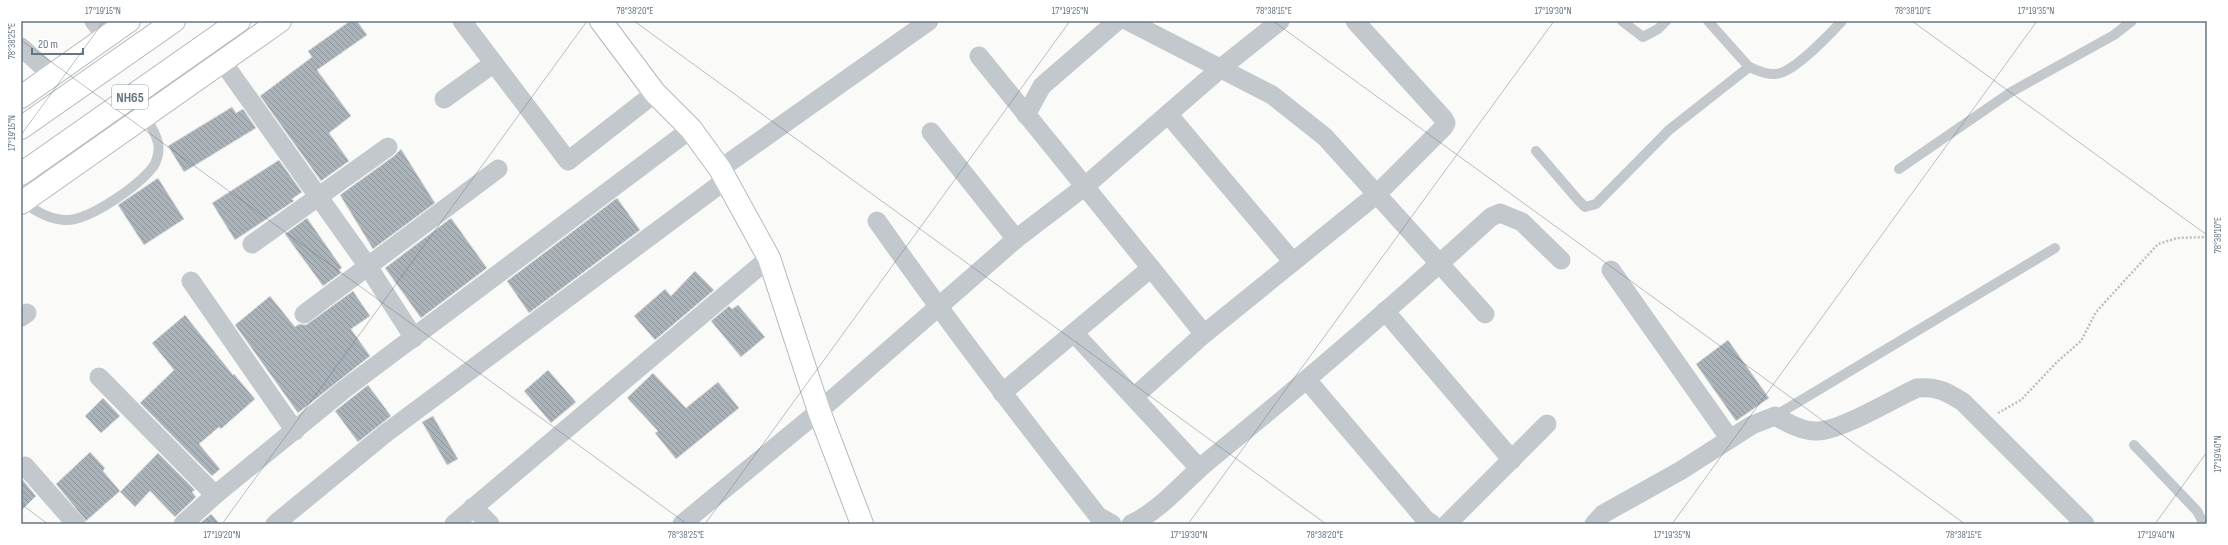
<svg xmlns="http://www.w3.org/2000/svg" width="2228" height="545" font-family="'Sofia Sans Condensed',sans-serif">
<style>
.building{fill:url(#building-back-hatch);stroke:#dcdcda}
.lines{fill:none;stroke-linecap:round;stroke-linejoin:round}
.secondary-casing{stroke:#b3babf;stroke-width:24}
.highway-casing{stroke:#b4b9bd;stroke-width:24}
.path{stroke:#bbbfc2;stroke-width:2.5;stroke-dasharray:2 2;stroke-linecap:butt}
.lane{stroke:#c3c8cc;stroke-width:10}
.street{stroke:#c3c8cc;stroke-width:19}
.secondary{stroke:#fff;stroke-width:22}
.highway{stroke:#fff;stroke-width:22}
.ticks{fill:none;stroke:#657683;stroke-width:1;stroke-opacity:0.45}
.labels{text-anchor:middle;stroke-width:4;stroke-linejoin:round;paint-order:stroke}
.shield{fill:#fff;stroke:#939fa8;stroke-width:1}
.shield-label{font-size:14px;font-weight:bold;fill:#657683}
.neatline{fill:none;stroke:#657683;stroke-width:1.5}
.ticks-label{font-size:10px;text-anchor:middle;fill:#657683}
</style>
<defs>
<pattern id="building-back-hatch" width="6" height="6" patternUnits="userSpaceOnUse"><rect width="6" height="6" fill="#aab3b9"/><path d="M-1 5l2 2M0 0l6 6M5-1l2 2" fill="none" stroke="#8e969c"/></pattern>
</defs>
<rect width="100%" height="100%" fill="#fafaf8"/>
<g class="building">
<polygon points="350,21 357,21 367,35 317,70 351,116 329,133 349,161 321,181 260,96 312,57 308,51"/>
<polygon points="232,107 236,113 243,109 256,128 184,172 168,146"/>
<polygon points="401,149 435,203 373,249 340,195 394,156"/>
<polygon points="279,160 302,192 292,199 294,201 235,240 212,203"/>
<polygon points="158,178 184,219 144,245 118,205"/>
<polygon points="617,198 640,230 529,313 507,281"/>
<polygon points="307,218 342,268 339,270 341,273 323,286 285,234"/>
<polygon points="451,218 487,268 421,318 385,268"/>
<polygon points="695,271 714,290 655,340 634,316 665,289 671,296"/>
<polygon points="353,291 370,316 351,329 370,356 298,413 235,325 270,296 295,327 299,324 306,325"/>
<polygon points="738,305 765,337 741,357 711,321 729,306 732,309"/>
<polygon points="185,315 233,375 234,374 255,399 221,429 219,427 199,444 220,469 212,476 140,403 174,370 152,343"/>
<polygon points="1728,340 1769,398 1736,421 1696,364"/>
<polygon points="548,370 576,402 551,423 524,391"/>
<polygon points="653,373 686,408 718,382 739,408 676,459 655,433 658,431 627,398"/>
<polygon points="368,385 391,416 358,442 335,411"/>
<polygon points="103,398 120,416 101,433 85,416"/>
<polygon points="433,416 458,459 447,465 422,422"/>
<polygon points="90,452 105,468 103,471 120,491 86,521 56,484"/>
<polygon points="158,453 195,490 192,492 196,497 175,517 150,491 135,507 120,492"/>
<polygon points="21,478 36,496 21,511"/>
<polygon points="211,514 220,524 199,524"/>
</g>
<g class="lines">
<defs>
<g id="secondary">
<polyline points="601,21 655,93 691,129 720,169 769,258 819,411 862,524"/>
<polyline points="21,97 129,21"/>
<polyline points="21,203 280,21"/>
</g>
<g id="highway">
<polyline points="21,128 174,21"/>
<polyline points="21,174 239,21"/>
</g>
</defs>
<use href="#secondary" class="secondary-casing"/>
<use href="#highway" class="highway-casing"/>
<polyline class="path" points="1998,413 2021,400 2057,362 2081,341 2096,312 2158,244 2177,238 2207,237"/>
<g class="lane">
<polyline points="1622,21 1643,37 1658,29 1666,21"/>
<polyline points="1708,21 1749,67"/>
<path d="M 1536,151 L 1578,200 L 1585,207 L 1596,204 L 1669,130 L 1749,67 C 1757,70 1766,75 1775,74 C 1792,74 1830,34 1842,21"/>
<polyline points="1899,169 2011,92 2114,35 2132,21"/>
<path d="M 22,202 C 37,211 49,220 67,220 C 90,220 138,186 152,168 C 155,165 157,159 158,154 C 161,141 152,129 146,117"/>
<polyline points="1775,416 2055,248"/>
<polyline points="2134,445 2197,511 2204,524"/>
</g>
<g class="street">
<polyline points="94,21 106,36"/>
<polyline points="462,21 568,161 655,93"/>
<polyline points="1128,21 1272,95 1325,137 1485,314"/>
<polyline points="21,47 52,75"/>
<polyline points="979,56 1151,268"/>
<polyline points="222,61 367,265 414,338"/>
<polyline points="444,99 494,63"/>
<polyline points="1168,114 1293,262"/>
<polyline points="1026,115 1042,86 1117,21"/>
<polyline points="931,132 1016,239"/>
<polyline points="720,169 929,21"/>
<path d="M 877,221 C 948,322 1022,419 1098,516 L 1112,524"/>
<polyline points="252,244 388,147"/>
<polyline points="1611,270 1730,439"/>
<polyline points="191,281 295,431"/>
<polyline points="1385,311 1512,460"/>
<polyline points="304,314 498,169"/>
<polyline points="21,317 27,313"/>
<polyline points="1074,333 1199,468"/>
<polyline points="99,377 215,495"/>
<polyline points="1307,380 1426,520 1432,524"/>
<polyline points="1002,393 1151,268 1204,334"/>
<polyline points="1134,397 1204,334 1377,194 1443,128 1446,123 1444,119 1355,21"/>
<polyline points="25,466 76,524"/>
<polyline points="473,507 490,524"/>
<polyline points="183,524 215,495 346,388 691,129"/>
<polyline points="275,524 386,433 727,179"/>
<polyline points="454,524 769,258"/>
<polyline points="682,524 819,411 1016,239 1084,187 1221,68 1280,21"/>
<path d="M 1131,524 C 1162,510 1186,478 1213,457 C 1308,380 1400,300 1491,217 L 1500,213 L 1522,222 L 1561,260"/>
<polyline points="1447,524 1547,424"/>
<path d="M 1594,524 L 1603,514 L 1680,471 L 1752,425 L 1775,416 C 1788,423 1803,432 1818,431 C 1840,431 1895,398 1917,388 C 1937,386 1947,392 1963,402 L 2085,524"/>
</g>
<use href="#secondary" class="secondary"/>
<use href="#highway" class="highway"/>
</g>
<path class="ticks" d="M 634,21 L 1326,524M 1273,21 L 1965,524M 1912,21 L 2207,235M 21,40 L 687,524M 21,135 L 104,21M 21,504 L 48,524M 222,524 L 587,21M 705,524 L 1070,21M 1188,524 L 1554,21M 1672,524 L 2037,21M 2155,524 L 2207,452"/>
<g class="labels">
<rect class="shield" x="112" y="85" width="36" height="24" rx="3"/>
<g class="shield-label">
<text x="130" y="102">NH65</text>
</g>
</g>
<rect width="2228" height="545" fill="none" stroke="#ffffff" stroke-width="44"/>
<path d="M32 48v6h51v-6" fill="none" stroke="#657683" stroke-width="2"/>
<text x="38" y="48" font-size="12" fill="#657683" stroke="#ffffff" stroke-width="3" paint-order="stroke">20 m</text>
<rect x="22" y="22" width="2184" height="501" class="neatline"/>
<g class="ticks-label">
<text x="103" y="14">17°19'15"N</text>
<text x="635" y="14">78°38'20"E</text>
<text x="1070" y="14">17°19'25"N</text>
<text x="1274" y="14">78°38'15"E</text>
<text x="1553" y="14">17°19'30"N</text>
<text x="1913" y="14">78°38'10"E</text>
<text x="2036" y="14">17°19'35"N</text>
<text transform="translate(11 41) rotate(-90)" y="4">78°38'25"E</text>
<text transform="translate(11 133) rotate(-90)" y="4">17°19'15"N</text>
<text transform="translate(2217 235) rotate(-90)" y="4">78°38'10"E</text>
<text transform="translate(2217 454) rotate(-90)" y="4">17°19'40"N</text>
<text x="222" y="538">17°19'20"N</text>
<text x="686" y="538">78°38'25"E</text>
<text x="1189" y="538">17°19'30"N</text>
<text x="1325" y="538">78°38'20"E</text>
<text x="1672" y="538">17°19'35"N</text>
<text x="1964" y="538">78°38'15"E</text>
<text x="2156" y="538">17°19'40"N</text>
</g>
</svg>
